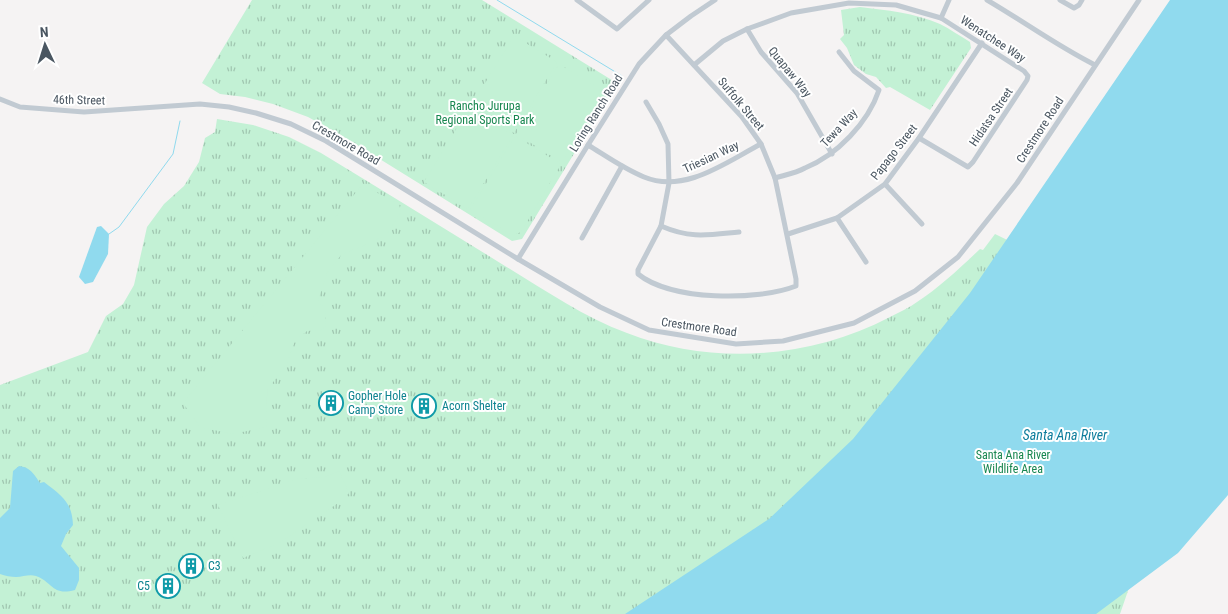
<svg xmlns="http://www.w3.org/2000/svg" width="1228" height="614" font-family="'Roboto Condensed',sans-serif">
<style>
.grass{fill:url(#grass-tufts)}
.pitch{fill:#c3f1d5}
.water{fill:#90daee}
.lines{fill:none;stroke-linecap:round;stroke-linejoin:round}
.stream{stroke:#90daee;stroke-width:1}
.minor{stroke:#c1cad2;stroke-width:5}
.labels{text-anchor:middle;stroke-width:4;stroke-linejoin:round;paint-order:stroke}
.street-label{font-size:12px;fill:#4a5661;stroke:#fff}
.park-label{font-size:12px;fill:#17864f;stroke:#fff}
.culture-label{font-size:12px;fill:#0d838f;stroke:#fff;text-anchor:start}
.water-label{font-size:14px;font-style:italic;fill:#0c7c9b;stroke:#fff}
</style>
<defs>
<pattern id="grass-tufts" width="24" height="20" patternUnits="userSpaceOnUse" patternTransform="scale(1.25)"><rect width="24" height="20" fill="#c3f1d5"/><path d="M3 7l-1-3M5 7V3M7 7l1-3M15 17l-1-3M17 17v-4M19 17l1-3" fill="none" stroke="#a0c6b0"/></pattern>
</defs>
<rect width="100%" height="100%" fill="#f5f3f3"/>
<g class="grass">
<polygon points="252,0 482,0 615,82 606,97 608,98 522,239 512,241 341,135 308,117 273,104 245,97 220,94 202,83"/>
<path d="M 860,7 C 886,10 915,13 940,24 C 950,29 960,36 970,42 L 971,48 L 930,110 L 890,87 L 886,88 L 876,77 L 866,74 L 854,65 L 847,48 L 840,39 L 844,35 L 841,10 Z"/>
<path d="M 217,119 L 253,125 L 289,137 L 321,153 C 383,191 444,228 505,266 C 545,290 583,317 627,333 C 713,366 809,359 890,317 C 899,312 909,308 917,302 C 940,287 960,268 980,249 L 983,250 L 995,234 L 1214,341 L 1120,614 L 0,614 L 0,385 L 88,352 L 106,316 L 123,304 L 134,285 L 147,227 L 164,204 L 184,186 L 199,162 L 205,138 L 215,132 Z"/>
</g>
<g class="pitch">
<polygon points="514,36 557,62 514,133 471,106"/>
<polygon points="559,64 603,91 604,94 562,162 516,134"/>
<polygon points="469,108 513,135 468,209 424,182"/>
<polygon points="515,136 561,164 521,232 514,235 511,234 470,210"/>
<polygon points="362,185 399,204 401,212 387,234 368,244 342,254 327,273 318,301 325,309 326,326 321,330 307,331 295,341 287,363 268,389 266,404 267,427 232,434 200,427 183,403"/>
<polygon points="339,471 349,493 341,501 279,543 243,558 218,505 297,479 324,477"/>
</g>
<g class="water">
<polygon points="1170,0 1228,0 1228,495 1178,553 1096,614 625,614 769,519 853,439 970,293"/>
<polygon points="101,226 109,234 108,254 93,282 85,284 79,277 97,227"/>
<path d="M 19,466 C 30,467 34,474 40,483 L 44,482 C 62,496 72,502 73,525 L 66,534 L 61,546 L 79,568 L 79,580 L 75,590 C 52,596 54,583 36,576 C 29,574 23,577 16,577 C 11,577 5,576 0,574 L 0,518 L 10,508 L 13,471 Z"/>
</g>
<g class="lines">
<g class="stream">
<polyline points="497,0 622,76"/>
<polyline points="109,234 119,227 173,154 180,121"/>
</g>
<g class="minor">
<polyline points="577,0 617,29 649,0"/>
<path d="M 987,0 C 1023,21 1057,46 1095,65"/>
<polyline points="1060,0 1074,8 1079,5 1082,0"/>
<polyline points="941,18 949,0"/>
<polyline points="747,29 761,52 797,93 832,154"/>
<polyline points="694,65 723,41 747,29 791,13 849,3 896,5 941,18 1024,71 1028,76 1027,80 973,162 968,167 919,138"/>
<polyline points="0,99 20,107 84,112 200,104 229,107 256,113 291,124 326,141 518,259 600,307 649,330 736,344 783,341 854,323 915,291 958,257 1017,183 1139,0"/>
<path d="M 646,102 L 659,124 L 668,144 L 669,183 L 661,226 L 638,270 L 638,274 C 671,301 758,301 796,286 L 796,279 L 775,178 L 761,144 L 742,117 L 666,35"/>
<path d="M 588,145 C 606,156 624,169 644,177 C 685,194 726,162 761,144"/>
<path d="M 775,178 C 785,175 796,173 805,168 C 837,155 868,123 879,90 L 854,71 L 839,52"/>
<polyline points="885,184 922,224"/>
<polyline points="837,218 866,262"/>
<path d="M 661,226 C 691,239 708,235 739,232"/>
<polyline points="788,234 837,218 885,184 919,138 982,43"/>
<polyline points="582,238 622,166"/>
<polyline points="518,259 588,145 639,64 666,35 691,16 715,0"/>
</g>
</g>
<defs>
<symbol id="building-ring" viewBox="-11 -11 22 22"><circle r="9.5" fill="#fff" stroke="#0f9aa8" stroke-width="1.5"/><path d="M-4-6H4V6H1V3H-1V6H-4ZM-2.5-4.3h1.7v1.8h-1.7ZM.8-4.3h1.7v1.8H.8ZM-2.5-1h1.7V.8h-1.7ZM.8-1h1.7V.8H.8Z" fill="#0f9aa8"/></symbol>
</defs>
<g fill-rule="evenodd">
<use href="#building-ring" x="317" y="389" width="28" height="28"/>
<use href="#building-ring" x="410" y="392" width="28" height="28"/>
<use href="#building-ring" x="177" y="552" width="28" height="28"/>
<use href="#building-ring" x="154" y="572" width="28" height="28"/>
</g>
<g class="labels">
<g class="street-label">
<text transform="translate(993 39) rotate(33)" y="4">Wenatchee Way</text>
<text transform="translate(790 72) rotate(51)" y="4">Quapaw Way</text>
<text transform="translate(79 100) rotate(1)" y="4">46th Street</text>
<text transform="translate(741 104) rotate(50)" y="4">Suffolk Street</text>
<text transform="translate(596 113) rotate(-58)" y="4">Loring Ranch Road</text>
<text transform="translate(991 117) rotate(-56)" y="4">Hidatsa Street</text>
<text transform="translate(839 128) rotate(-47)" y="4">Tewa Way</text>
<text transform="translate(1040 130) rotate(-57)" y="4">Crestmore Road</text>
<text transform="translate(346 143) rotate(30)" y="4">Crestmore Road</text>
<text transform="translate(894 152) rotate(-52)" y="4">Papago Street</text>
<text transform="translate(711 157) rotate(-25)" y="4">Triesian Way</text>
<text transform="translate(699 327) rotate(8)" y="4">Crestmore Road</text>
</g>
<g class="park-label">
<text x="485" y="110">Rancho Jurupa<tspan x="485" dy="14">Regional Sports Park</tspan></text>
<text x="1013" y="459">Santa Ana River<tspan x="1013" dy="14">Wildlife Area</tspan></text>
</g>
<g class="culture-label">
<text x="348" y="400">Gopher Hole<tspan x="348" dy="14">Camp Store</tspan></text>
<text x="442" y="410">Acorn Shelter</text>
<text x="208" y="570">C3</text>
<text x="150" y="590" text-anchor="end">C5</text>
</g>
<g class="water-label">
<text x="1065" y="440">Santa Ana River</text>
</g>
</g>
<g transform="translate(45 45) rotate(356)" stroke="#ffffff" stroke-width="4" paint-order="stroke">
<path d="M0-4L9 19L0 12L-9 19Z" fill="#4a5661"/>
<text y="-8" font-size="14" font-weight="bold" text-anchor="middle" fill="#4a5661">N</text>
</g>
</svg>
